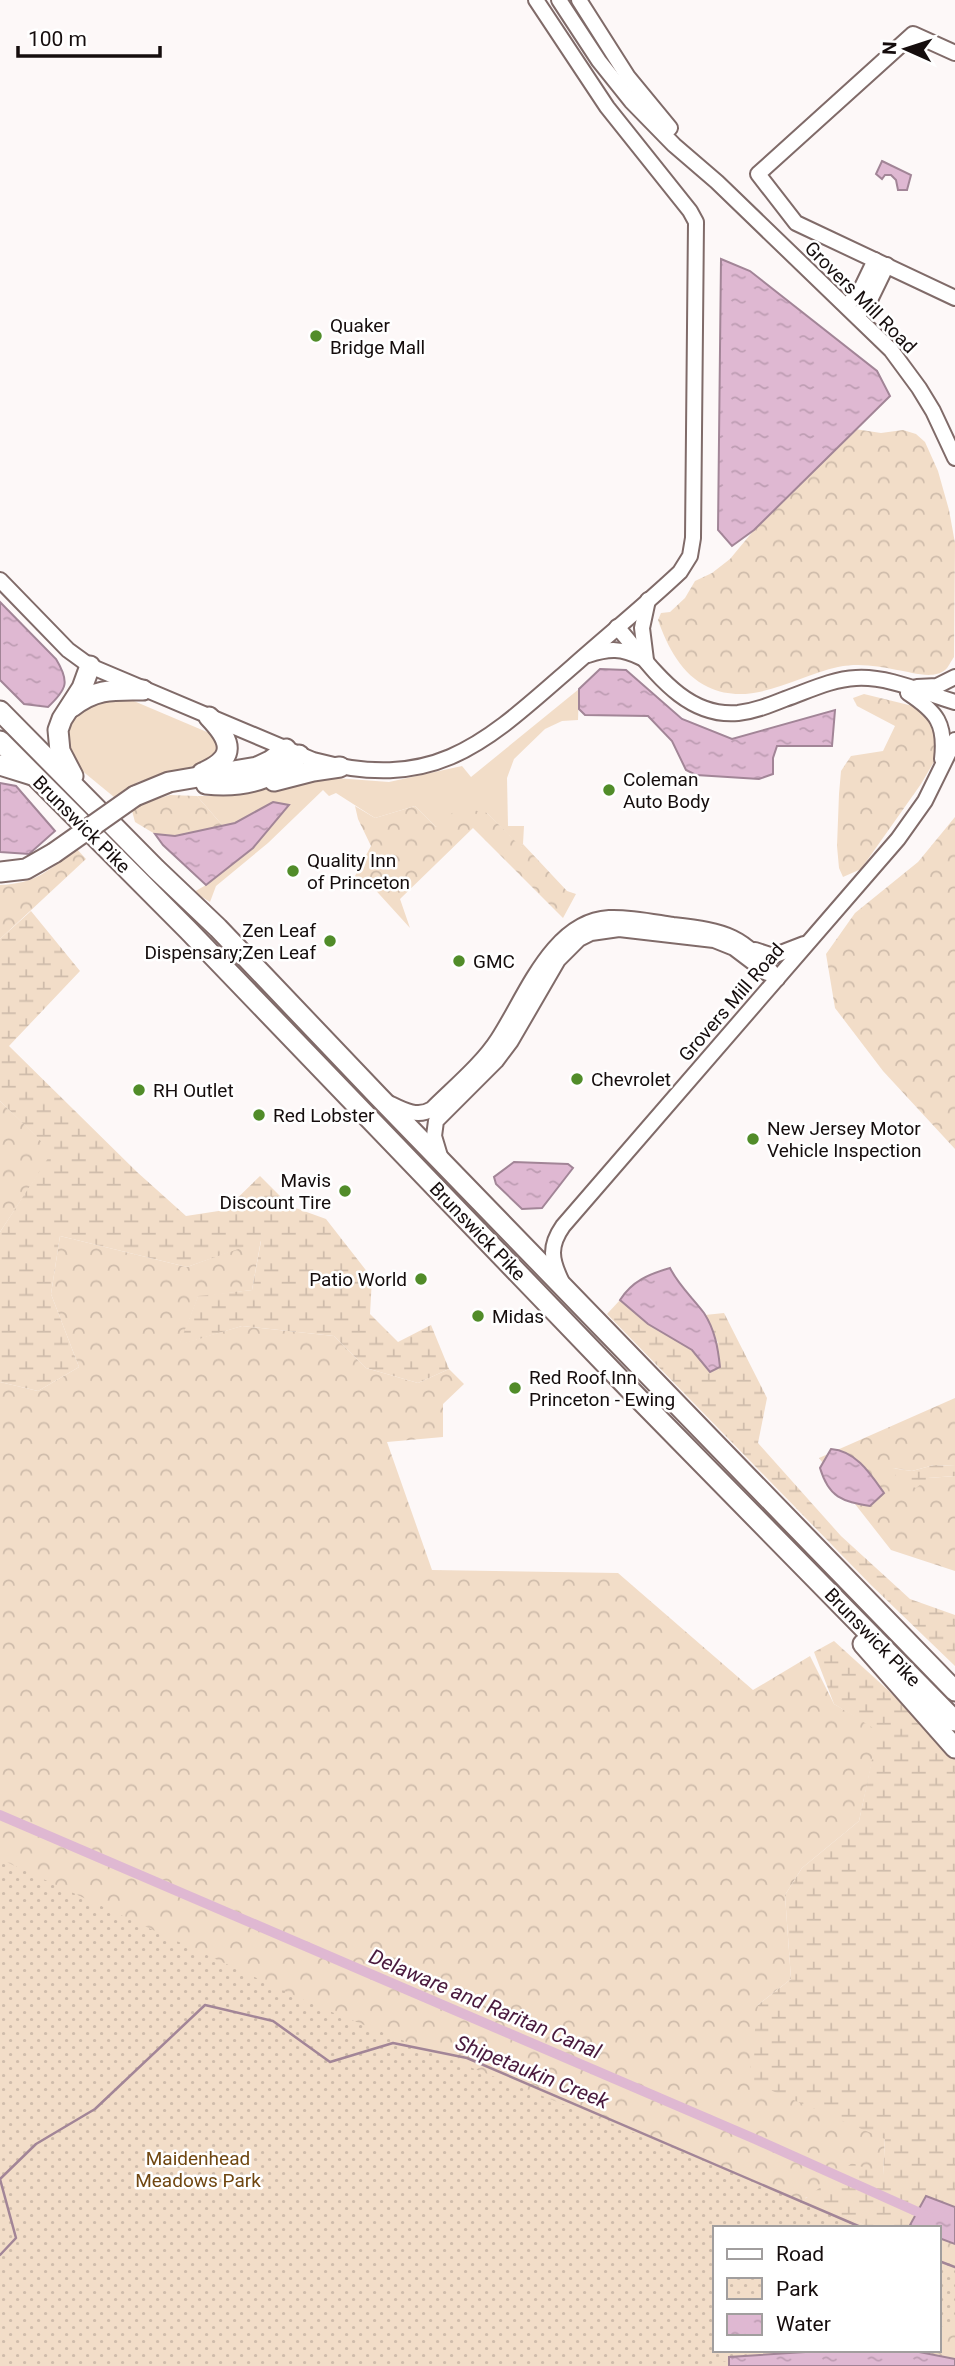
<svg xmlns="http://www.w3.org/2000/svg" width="955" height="2366" font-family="Roboto,sans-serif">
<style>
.grass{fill:#f2ddc8}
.forest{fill:url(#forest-crowns)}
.wetland{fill:url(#wetland-marsh)}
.park{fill:url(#park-dots)}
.water{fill:url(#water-ripples);stroke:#a28597;stroke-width:2}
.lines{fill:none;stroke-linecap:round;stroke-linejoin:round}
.stream{stroke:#a28597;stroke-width:2.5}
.canal{stroke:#dfb8d2;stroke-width:10}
.minor-casing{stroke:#806b69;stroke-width:18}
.highway-casing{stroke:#806b69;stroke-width:23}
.minor{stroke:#fff;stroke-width:14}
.highway{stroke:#fff;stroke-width:19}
.highway-bridge-casing{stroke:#806b69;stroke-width:23;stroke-linecap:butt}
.highway-bridge{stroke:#fff;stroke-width:19}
.poi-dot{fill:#518c29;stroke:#fff;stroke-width:2.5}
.labels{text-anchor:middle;stroke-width:5;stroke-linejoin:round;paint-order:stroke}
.street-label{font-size:19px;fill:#150d0d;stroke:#fff}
.poi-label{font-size:19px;fill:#150d0d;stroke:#fff;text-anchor:start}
.park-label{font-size:19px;fill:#704711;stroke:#fff}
.water-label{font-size:21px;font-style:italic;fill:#49193d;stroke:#fff}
</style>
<defs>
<pattern id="forest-crowns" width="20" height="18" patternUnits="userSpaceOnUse" patternTransform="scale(1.75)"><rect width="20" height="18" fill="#f2ddc8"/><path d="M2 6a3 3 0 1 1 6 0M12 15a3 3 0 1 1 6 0" fill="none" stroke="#cfbcab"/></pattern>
<pattern id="wetland-marsh" width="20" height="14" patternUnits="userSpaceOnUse" patternTransform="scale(1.75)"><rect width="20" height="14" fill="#f2ddc8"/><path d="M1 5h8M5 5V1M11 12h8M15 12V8" fill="none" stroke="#cfbcab"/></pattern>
<pattern id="park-dots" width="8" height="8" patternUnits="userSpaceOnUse" patternTransform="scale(1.75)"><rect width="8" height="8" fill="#f2ddc8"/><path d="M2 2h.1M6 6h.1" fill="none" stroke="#cfbcab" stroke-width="1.8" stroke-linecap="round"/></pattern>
<pattern id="water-ripples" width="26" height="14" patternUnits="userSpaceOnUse" patternTransform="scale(1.75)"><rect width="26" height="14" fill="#dfb8d2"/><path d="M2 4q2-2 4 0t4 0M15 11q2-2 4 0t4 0" fill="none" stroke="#be9db3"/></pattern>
</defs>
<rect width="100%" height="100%" fill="#fdf8f8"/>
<g class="grass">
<polygon points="579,689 578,720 562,721 545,729 514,759 507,778 508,826 524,826 523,844 521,848 487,813 436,827 415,806 375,818 336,793 329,796 323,790 268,843 216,886 210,902 194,892 206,885 273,802 236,823 223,826 197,796 218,796 272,789 322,777 389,782 462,766 471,777"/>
<polygon points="122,696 214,735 218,746 214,757 207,762 138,782 114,797 69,760 62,734 87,699"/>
</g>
<g class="forest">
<path d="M 855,429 L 881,433 L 903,430 L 916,434 L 925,442 L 938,471 L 949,510 L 955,543 L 954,657 C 951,661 948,668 945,670 C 933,680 911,672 897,670 C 877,666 859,663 838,667 C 796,676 752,708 708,687 C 682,675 667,646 658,620 L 661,613 L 670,612 L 685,598 L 695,581 L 712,573 L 730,559 L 754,530 Z"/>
<polygon points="864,694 921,708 938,728 935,760 921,784 861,869 843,877 839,868 837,846 839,794 841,771 851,756 883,751 895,726 857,706 853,698"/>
<polygon points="170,795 197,796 223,826 175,836 155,834 135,822 131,807"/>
<polygon points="355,806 375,818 415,806 436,827 459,807 487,813 521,847 523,844 567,891 576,894 563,918 473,828 400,899 410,928 370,884 359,884 355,876 371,846 358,819"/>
<polygon points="955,817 955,1149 883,1071 835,1008 826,954 855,913 918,862"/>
<path d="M 76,848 L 86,859 L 0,939 L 0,885 C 34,884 51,870 76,848 Z"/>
<polygon points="0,1101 53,1152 0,1232"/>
<polygon points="60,1236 187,1267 261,1240 252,1290 198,1297 180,1344 242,1326 334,1336 366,1368 418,1383 449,1369 464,1384 443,1404 443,1437 387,1442 432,1570 618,1573 753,1690 810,1656 834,1704 879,1730 859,1821 802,1868 785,1895 791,1979 758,2005 885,2138 883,2176 805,2198 871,2228 715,2228 715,2350 837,2350 730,2357 729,2366 0,2366 0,1382 38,1391 79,1367 51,1294"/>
<polygon points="955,1398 955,1466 934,1465 912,1471 892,1468 928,1478 955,1476 955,1571 891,1550 819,1458"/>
<polygon points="939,2238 955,2244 955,2359 909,2350 939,2350"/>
</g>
<g class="wetland">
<polygon points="31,911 80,971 9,1046 137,1172 186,1216 225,1210 260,1176 290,1206 326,1219 372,1278 370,1314 398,1342 431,1325 449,1369 418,1383 366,1368 334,1336 242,1326 179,1345 198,1296 252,1290 261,1241 187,1267 60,1236 51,1294 79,1367 38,1391 0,1382 0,1232 52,1152 0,1101 0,939"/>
<polygon points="620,1300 648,1324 692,1350 718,1343 705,1315 724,1313 767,1398 758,1443 841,1536 910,1599 955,1615 955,1666 871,1585 607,1314"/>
<polygon points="934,1465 955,1466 955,1476 928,1478 916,1488 900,1482 891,1468 912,1471"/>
<polygon points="834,1641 888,1690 955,1760 955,2207 926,2196 910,2225 899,2228 871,2228 805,2199 852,2163 883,2175 885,2139 749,2081 758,2005 791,1979 785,1895 802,1868 859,1821 878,1731 834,1704 814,1652"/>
</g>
<g class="park">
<polygon points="0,1859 319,2007 718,2166 866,2228 715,2228 715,2350 795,2350 698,2366 0,2366"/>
<polygon points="939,2258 955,2265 955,2324 939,2327"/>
</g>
<g class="water">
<polygon points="882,161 911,175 907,190 898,190 896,180 891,175 885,175 882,179 876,174"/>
<polygon points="721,259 750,271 877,371 890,396 754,530 732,546 718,530"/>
<path d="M 0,602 L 56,659 C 70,682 67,689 48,707 L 24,704 L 0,680 Z"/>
<polygon points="600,669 626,670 682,719 732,739 835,710 832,746 777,746 773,758 773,774 759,779 696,775 686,770 672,741 648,716 585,715 579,709 579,689"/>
<polygon points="0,783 16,786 55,831 29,854 0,852"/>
<polygon points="273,802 289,805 253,848 206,885 163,845 155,834 175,836 235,823"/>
<polygon points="514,1162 568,1164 573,1168 542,1208 522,1209 496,1184 494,1177"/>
<path d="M 670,1268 C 679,1286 693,1298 704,1313 C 715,1330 718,1348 720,1367 L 710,1372 L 692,1350 L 648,1324 L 620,1300 C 632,1281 649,1274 670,1268 Z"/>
<path d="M 831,1449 C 856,1451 870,1473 884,1493 L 870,1506 C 842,1501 829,1498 820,1468 Z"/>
<polygon points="926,2196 955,2207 955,2244 939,2238 939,2228 916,2228 910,2225"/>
<polygon points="837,2350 909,2350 955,2359 955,2366 729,2366 729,2357"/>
</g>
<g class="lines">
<g class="stream">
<polyline points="0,2255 16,2238 0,2179 36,2144 95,2109 205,2005 273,2021 330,2062 393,2043 467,2058 863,2228"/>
<polyline points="939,2261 955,2267"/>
</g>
<polyline class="canal" points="0,1815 755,2139 929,2217"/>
<defs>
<g id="minor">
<polyline points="559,0 599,61 631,101 674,145 717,182 891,350 919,388 933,411 955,458"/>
<polyline points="579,0 628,77 670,128"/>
<polyline points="955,53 913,34 758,174 796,223 955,298"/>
<polyline points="847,306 862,287 875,260"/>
<polyline points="857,316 869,302 887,265"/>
<path d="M 0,580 L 68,650 L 90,666 L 313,760 C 436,793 485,743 572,667 C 608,635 645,605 680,572 L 690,556 L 693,538 L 696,222 L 690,211 L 607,107 L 536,0"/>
<path d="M 617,627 C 650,664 682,718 738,713 C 755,711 770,705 785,699 C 808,691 832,679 856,678 C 889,676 924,693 955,702"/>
<path d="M 588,655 C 610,648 621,648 642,658"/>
<polyline points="646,660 642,628 648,600"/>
<polyline points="917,687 937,686 955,677"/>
<path d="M 908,693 C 937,712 946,724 942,759"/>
<polyline points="755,950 773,956 804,944"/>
<path d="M 391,1104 C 403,1110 418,1118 432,1109 C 453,1088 482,1064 498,1039 C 525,998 552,921 609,918 C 630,917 653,922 673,925 C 727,931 743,935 777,979"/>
<polyline points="440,1156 434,1136 436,1121 496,1061 511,1041 558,960 579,939 591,933 619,929 714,940 734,948 767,973"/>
<path d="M 561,1280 C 551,1259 549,1246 563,1226 L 898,839 L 925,801 L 955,740"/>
</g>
<g id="highway">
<path d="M 72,707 C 96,688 114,690 143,690"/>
<polyline points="0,711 156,869 218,928 379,1097 955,1691"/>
<polyline points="0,741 188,930 639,1399 955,1721"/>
<polyline points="0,765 32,775"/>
<path d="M 202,773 C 237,758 232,741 209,717"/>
<polyline points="73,776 60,751 58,730 62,719 82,688 90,666"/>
<polyline points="274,781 313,771 340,767"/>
<path d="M 206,784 C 242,788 273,781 299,755"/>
<polyline points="135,796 169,782 257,767 270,761 286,749"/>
<polyline points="0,872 26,869 54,853"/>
<polyline points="863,1644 955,1748"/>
</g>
</defs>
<use href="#minor" class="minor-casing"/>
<use href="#highway" class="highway-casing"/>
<use href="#minor" class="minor"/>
<use href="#highway" class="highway"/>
<defs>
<polyline id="highway-bridge" points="54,853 135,796"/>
</defs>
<use href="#highway-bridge" class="highway-bridge-casing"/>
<use href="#highway-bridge" class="highway-bridge"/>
</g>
<g class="poi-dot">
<circle cx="316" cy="336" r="7"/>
<circle cx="609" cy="790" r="7"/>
<circle cx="293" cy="871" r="7"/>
<circle cx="330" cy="941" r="7"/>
<circle cx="459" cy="961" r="7"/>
<circle cx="577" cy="1079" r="7"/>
<circle cx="139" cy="1090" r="7"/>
<circle cx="259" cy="1115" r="7"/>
<circle cx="753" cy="1139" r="7"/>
<circle cx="345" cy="1191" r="7"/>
<circle cx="421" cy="1279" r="7"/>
<circle cx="478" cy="1316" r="7"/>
<circle cx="515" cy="1388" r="7"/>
</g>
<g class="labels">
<g class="street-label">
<text transform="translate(861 297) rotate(45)" y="7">Grovers Mill Road</text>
<text transform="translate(82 824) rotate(45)" y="7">Brunswick Pike</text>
<text transform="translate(731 1002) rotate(-49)" y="7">Grovers Mill Road</text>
<text transform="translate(478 1231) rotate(46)" y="7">Brunswick Pike</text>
<text transform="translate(873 1637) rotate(46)" y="7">Brunswick Pike</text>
</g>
<g class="poi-label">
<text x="330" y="332">Quaker<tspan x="330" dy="22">Bridge Mall</tspan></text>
<text x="623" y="786">Coleman<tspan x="623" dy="22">Auto Body</tspan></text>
<text x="307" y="867">Quality Inn<tspan x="307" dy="22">of Princeton</tspan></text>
<text x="316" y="937" text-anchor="end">Zen Leaf<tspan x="316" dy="22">Dispensary;Zen Leaf</tspan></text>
<text x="473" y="968">GMC</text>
<text x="591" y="1086">Chevrolet</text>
<text x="153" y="1097">RH Outlet</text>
<text x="273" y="1122">Red Lobster</text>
<text x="767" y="1135">New Jersey Motor<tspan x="767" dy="22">Vehicle Inspection</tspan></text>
<text x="331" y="1187" text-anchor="end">Mavis<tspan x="331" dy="22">Discount Tire</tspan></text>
<text x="407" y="1286" text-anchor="end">Patio World</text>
<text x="492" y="1323">Midas</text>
<text x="529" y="1384">Red Roof Inn<tspan x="529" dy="22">Princeton - Ewing</tspan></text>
</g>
<g class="park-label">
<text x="198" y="2165">Maidenhead<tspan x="198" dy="22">Meadows Park</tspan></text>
</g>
<g class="water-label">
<text transform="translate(485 2004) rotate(23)" y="7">Delaware and Raritan Canal</text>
<text transform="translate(532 2072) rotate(22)" y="7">Shipetaukin Creek</text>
</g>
</g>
<rect x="713" y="2226" width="228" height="126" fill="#ffffff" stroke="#a19e9e" stroke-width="2"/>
<rect x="727" y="2249" width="35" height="10" fill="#ffffff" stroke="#a19e9e" stroke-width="2"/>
<text x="776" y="2261" font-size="21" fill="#150d0d">Road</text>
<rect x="727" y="2278" width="35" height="21" fill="url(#park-dots)" stroke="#a19e9e" stroke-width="2"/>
<text x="776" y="2296" font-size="21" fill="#150d0d">Park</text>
<rect x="727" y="2314" width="35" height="21" fill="url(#water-ripples)" stroke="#a19e9e" stroke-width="2"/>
<text x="776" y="2331" font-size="21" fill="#150d0d">Water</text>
<g transform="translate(906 49) rotate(273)" stroke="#ffffff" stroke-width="5" paint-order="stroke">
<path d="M0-5L12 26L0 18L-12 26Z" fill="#150d0d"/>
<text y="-10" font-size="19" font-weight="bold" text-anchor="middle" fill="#150d0d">N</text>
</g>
<path d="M18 46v10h142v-10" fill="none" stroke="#150d0d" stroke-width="3.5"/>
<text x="28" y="46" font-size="21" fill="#150d0d" stroke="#ffffff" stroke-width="5" paint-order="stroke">100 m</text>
</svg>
